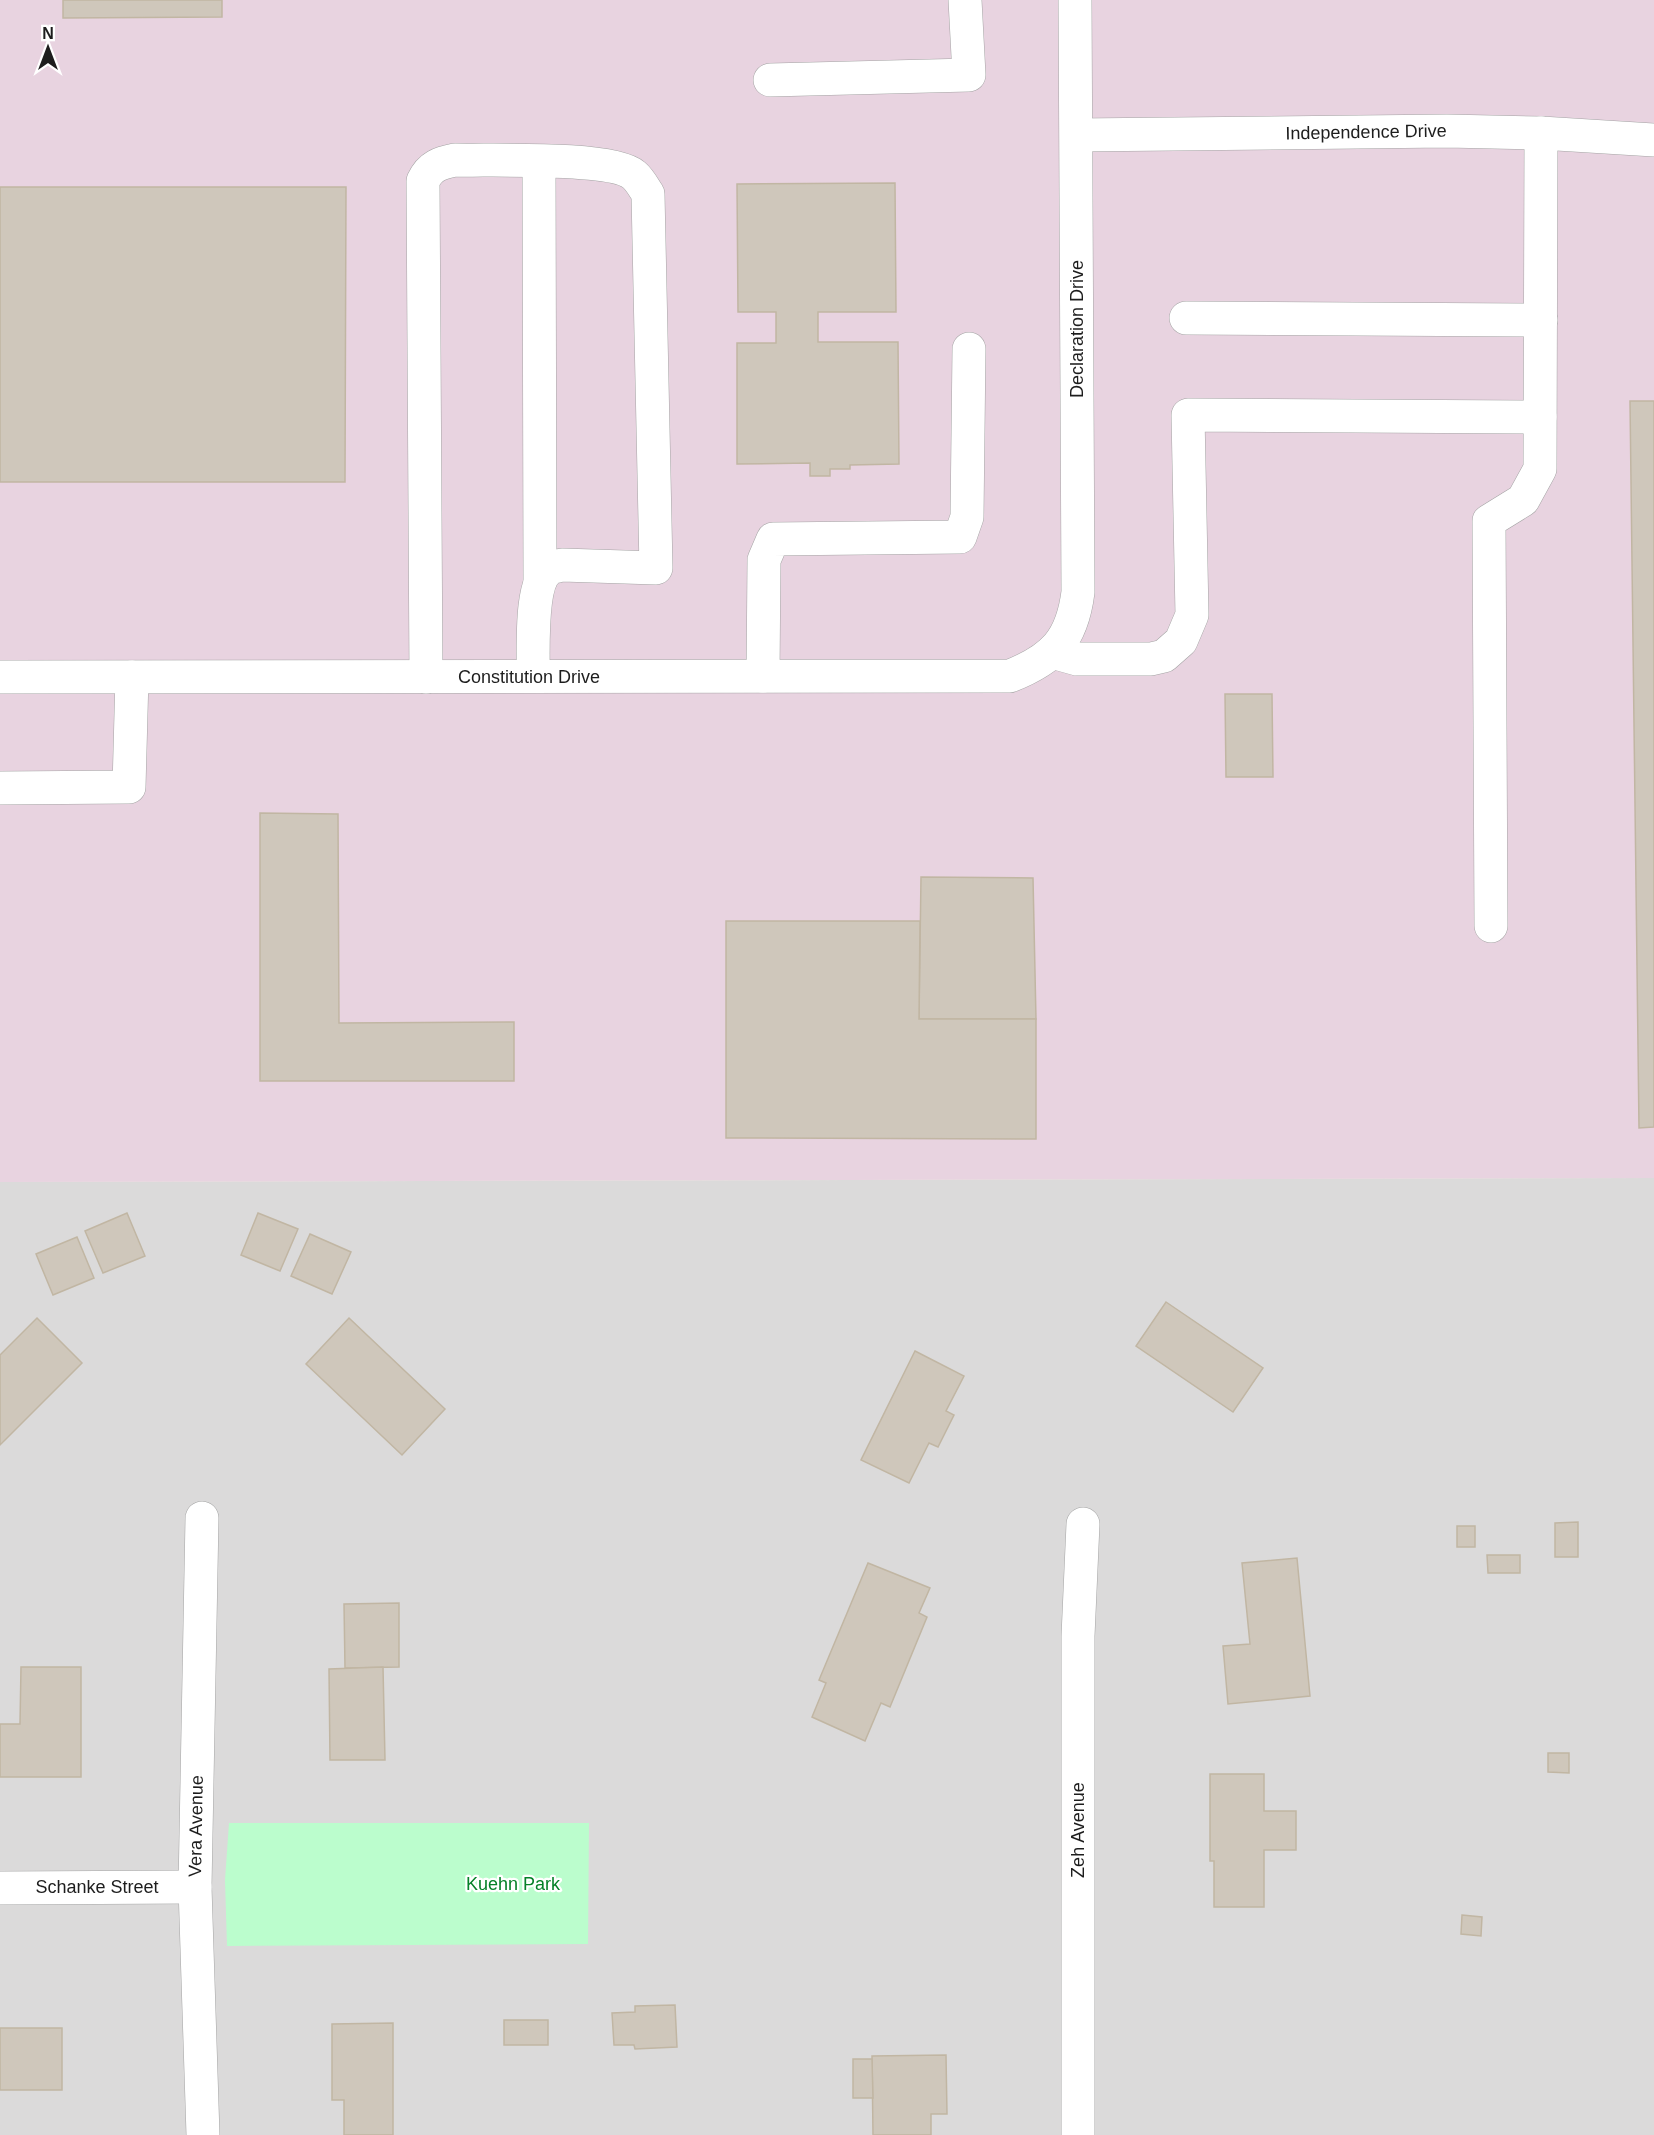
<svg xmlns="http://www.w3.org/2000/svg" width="1654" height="2135" font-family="Arial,sans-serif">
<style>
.residential{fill:#dbdada}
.industrial{fill:#e8d3e0}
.park{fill:#bbfdcd}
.building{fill:#cfc7bb;stroke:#c1b6a3;stroke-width:1.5}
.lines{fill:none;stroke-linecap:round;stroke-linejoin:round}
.minor-casing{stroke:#a4a4a4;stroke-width:34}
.minor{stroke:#fff;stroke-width:33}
.labels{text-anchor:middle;stroke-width:4.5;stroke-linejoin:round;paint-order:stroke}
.street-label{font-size:18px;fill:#1d1d1d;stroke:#fff}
.park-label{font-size:18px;fill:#058128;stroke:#fff}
</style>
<rect width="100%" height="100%" fill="#efede2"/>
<polygon class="residential" points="1654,1178 1654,2135 0,2135 0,1182"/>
<polygon class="industrial" points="0,0 1654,0 1654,1178 0,1182"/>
<polygon class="park" points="229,1823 589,1823 588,1944 227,1946 225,1880"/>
<g class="building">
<polygon points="63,0 222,0 222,17 63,18"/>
<polygon points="895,183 896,312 818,312 818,342 898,342 899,464 850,465 850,469 830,469 830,476 810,476 810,463 737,464 737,343 776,343 776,312 738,312 737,184"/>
<polygon points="0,187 346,187 345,482 0,482"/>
<polygon points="1630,401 1654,401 1654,1127 1639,1128"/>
<polygon points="1225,694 1272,694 1273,777 1226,777"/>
<polygon points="260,813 338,814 339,1023 514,1022 514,1081 260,1081"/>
<polygon points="921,877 1033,878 1036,1019 919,1019"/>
<polygon points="726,921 920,921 919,1019 1036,1019 1036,1139 726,1138"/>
<polygon points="127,1213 145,1256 103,1273 85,1231"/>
<polygon points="258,1213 298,1229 280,1271 241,1255"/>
<polygon points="310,1234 351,1252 332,1294 291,1276"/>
<polygon points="77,1237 94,1278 53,1295 36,1254"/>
<polygon points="1166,1302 1263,1368 1233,1412 1136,1346"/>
<polygon points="37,1318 82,1363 0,1445 0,1355"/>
<polygon points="349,1318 445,1409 402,1455 306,1364"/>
<polygon points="915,1351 964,1376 946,1411 954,1415 938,1447 929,1443 909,1483 861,1460"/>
<polygon points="1578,1522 1578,1557 1555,1557 1555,1523"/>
<rect x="1457" y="1526" width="18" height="21"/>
<polygon points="1487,1555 1520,1555 1520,1573 1488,1573"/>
<polygon points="1297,1558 1310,1696 1228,1704 1223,1646 1250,1644 1242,1563"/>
<polygon points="868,1563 930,1588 919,1613 927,1617 890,1707 881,1703 865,1741 812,1717 826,1683 819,1680"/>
<polygon points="399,1603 399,1667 345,1668 344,1604"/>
<polygon points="21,1667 81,1667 81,1777 0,1777 0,1724 20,1724"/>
<polygon points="383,1667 385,1760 330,1760 329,1669"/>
<polygon points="1548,1753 1569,1753 1569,1773 1548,1772"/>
<polygon points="1210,1774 1264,1774 1264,1811 1296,1811 1296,1850 1264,1850 1264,1907 1214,1907 1214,1861 1210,1861"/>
<polygon points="1462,1915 1482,1917 1481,1936 1461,1934"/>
<polygon points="675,2005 677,2047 635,2049 634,2045 614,2045 612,2013 635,2012 635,2006"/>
<rect x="504" y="2020" width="44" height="25"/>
<polygon points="393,2023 393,2135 344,2135 344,2100 332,2100 332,2024"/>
<rect x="0" y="2028" width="62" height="62"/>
<polygon points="946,2055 947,2114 931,2114 931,2135 873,2135 872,2056"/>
<polygon points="853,2059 872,2059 873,2098 853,2098"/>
</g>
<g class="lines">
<defs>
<g id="minor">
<polyline points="770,80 969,75 965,0"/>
<polyline points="1077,135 1447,131 1541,133 1654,140"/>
<polyline points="539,162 540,579"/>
<polyline points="1186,318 1541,320"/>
<polyline points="1052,652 1077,659 1151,659 1164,656 1181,641 1192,615 1188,415 1540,417"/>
<polyline points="763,676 764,560 773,539 960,537 967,517 969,349"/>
<path d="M 0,677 L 1010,676 C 1053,659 1072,640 1078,592 L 1075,0"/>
<path d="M 426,677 L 423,181 C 430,166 440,163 455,160 C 489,161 612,156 634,175 C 640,180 644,188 648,194 L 656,568 L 562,565 C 558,566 552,567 549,569 C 529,584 534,652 533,676"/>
<polyline points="0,788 129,787 132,677"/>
<polyline points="1491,926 1489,521 1523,500 1540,469 1541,133"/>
<polyline points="202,1518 195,1887 203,2135"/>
<polyline points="0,1888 195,1887"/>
<polyline points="1078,2135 1078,1636 1083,1524"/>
</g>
</defs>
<use href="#minor" class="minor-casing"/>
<use href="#minor" class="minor"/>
</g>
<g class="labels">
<g class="street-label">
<text transform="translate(1366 132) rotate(-1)" y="6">Independence Drive</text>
<text transform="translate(1077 329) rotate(-90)" y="6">Declaration Drive</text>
<text x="529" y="683">Constitution Drive</text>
<text transform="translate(196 1826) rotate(-89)" y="6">Vera Avenue</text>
<text transform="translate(1078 1830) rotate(-90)" y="6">Zeh Avenue</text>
<text x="97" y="1893">Schanke Street</text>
</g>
<g class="park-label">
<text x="513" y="1890">Kuehn Park</text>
</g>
</g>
<g transform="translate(48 48)" stroke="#ffffff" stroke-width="4.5" paint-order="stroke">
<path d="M0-4.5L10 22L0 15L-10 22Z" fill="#1d1d1d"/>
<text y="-9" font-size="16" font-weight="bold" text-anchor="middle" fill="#1d1d1d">N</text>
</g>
</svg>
